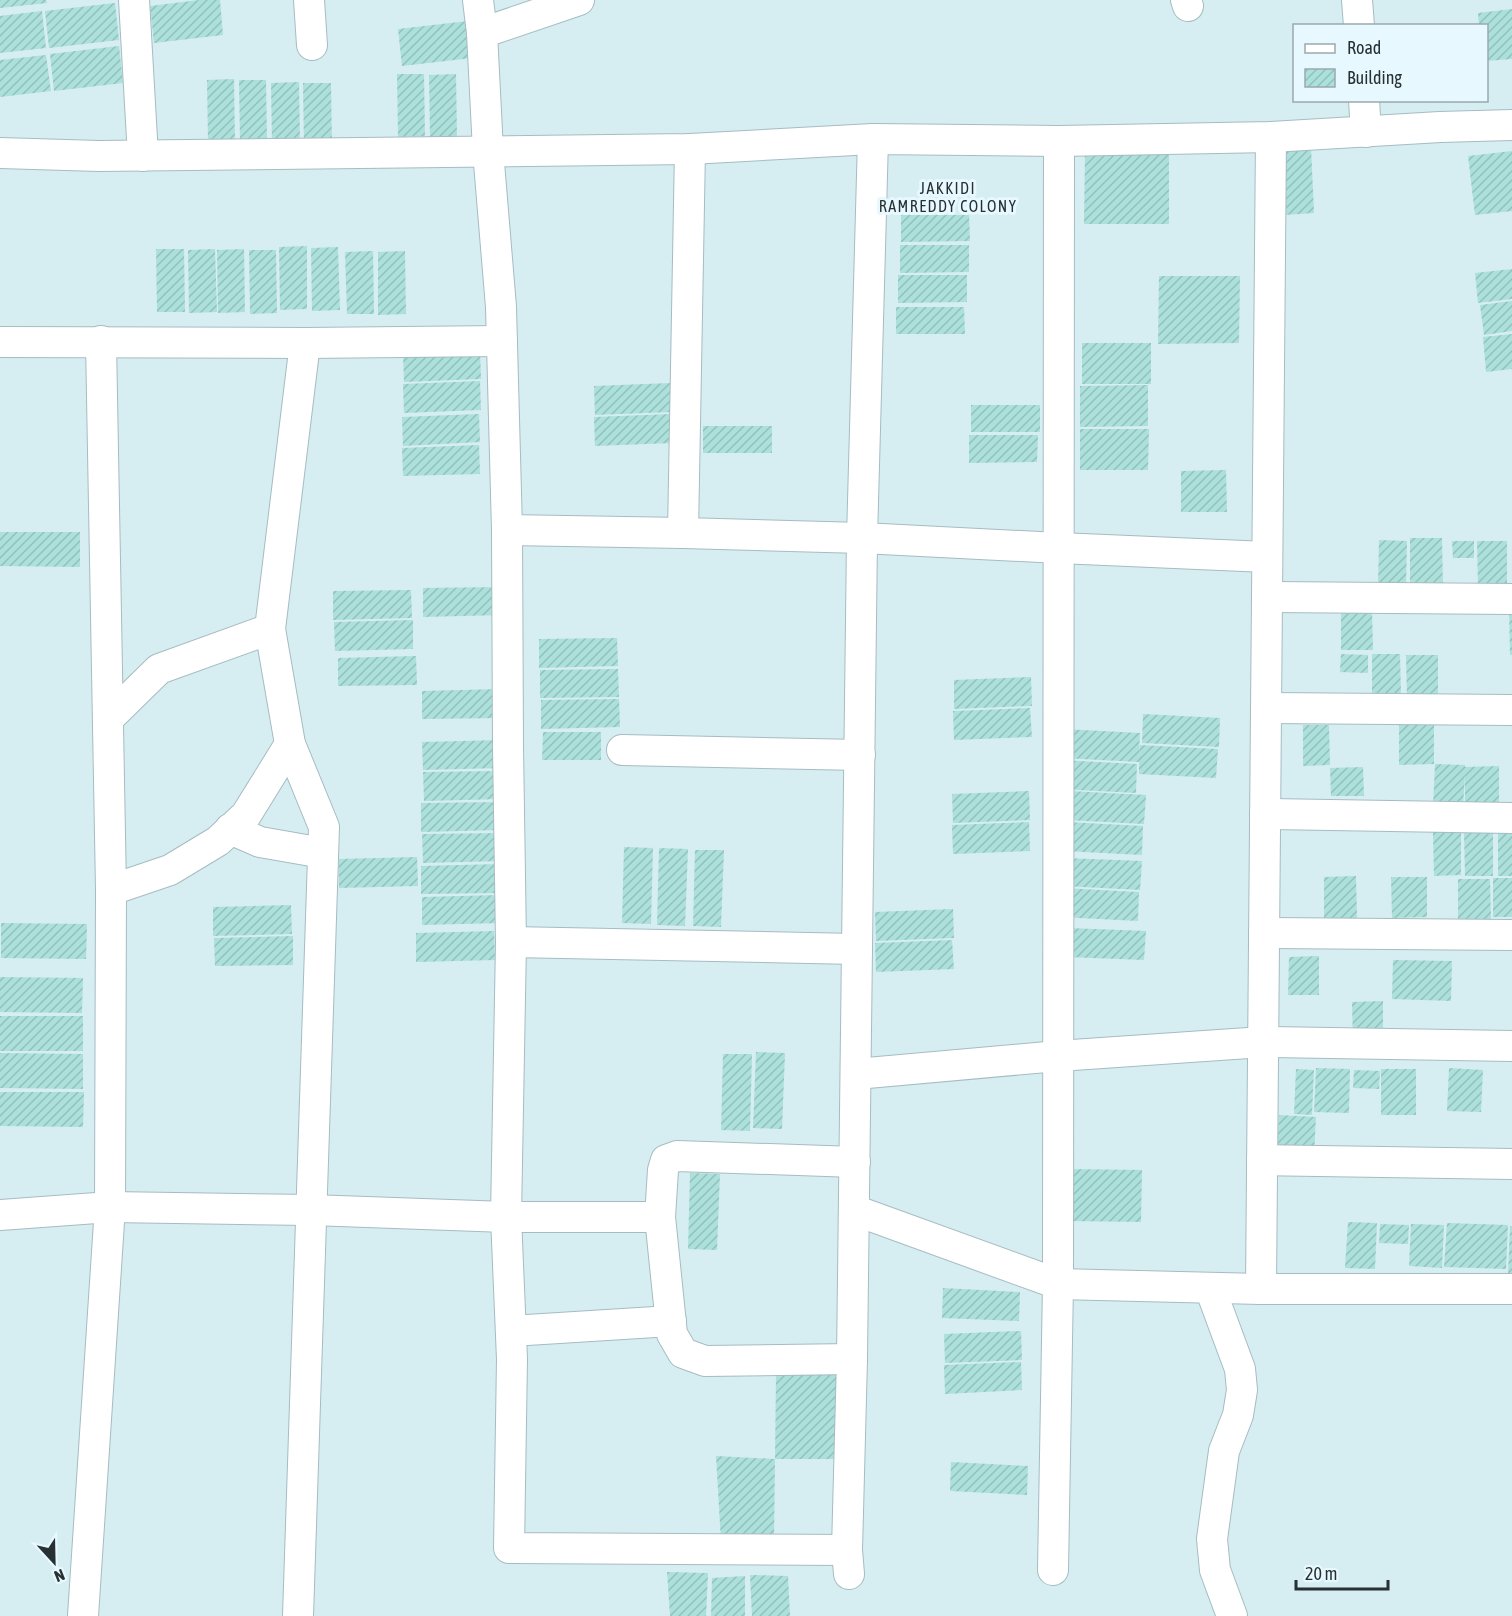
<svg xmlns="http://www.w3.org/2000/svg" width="1512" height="1616" font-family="'Asap Condensed',sans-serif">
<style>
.building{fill:url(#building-hatch)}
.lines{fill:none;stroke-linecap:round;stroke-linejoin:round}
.minor-casing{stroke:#a6bcc2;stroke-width:32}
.minor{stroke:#fff;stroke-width:30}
.labels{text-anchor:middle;stroke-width:6;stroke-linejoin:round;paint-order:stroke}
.neighbourhood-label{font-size:16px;letter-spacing:1.5px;fill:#273032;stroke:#e7f9fe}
</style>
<defs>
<pattern id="building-hatch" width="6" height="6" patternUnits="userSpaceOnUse" patternTransform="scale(1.5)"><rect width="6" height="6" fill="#ace0db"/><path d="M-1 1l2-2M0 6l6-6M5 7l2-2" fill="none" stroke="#94c0bc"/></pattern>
</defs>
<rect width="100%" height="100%" fill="#d6edf2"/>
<g class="building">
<polygon points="0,0 46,0 47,3 0,8"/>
<polygon points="199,0 220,0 223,35 154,43 150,6"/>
<polygon points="115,3 119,40 49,48 45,11"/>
<polygon points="1512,9 1512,59 1486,61 1486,26 1479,26 1478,13"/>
<polygon points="42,11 46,48 0,53 0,16"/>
<polygon points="468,21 472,58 402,66 398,29"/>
<polygon points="119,46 123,83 54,91 50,54"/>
<polygon points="46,55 51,91 0,97 0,60"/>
<polygon points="397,74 424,74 425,136 398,137"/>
<polygon points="456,74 457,137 430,138 429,75"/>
<polygon points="234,79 235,142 208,143 207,80"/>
<polygon points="239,80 266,80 267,142 240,143"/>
<polygon points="299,82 300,145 272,146 271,83"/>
<polygon points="303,83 331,83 332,146 304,147"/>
<polygon points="1311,147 1314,213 1284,215 1281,149"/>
<polygon points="1512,151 1512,211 1475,215 1468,156"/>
<polygon points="1085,154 1169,155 1169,224 1084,224"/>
<polygon points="901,215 969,215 970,241 901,242"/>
<polygon points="900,245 969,245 969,272 900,273"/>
<polygon points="307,246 307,309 280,310 279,247"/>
<polygon points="338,247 340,310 312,311 311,248"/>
<polygon points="156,249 184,249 185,312 157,312"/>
<polygon points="215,249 217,312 189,313 188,250"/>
<polygon points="244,249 245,312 218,313 217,250"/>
<polygon points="249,250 276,250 277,313 250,314"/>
<polygon points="373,251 374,314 347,314 345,252"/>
<polygon points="405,251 406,314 378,315 378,252"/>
<polygon points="1512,269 1512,299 1478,303 1475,273"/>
<polygon points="898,275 967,275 967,302 898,303"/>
<polygon points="1159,276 1240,276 1239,343 1158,344"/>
<polygon points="1512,301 1512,331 1484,335 1480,305"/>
<polygon points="896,307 964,307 965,334 896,334"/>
<polygon points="1512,334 1512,369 1486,372 1483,337"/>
<rect x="1082" y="343" width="69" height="41"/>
<polygon points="480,350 481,379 404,382 403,354"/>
<polygon points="480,381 481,410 404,413 403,384"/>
<polygon points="671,383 672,412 595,415 594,386"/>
<polygon points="1148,385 1148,426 1080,427 1080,386"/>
<rect x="971" y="405" width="69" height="27"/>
<polygon points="479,414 480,442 403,446 402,417"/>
<polygon points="671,414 672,443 595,446 594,417"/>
<rect x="703" y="426" width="69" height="27"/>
<polygon points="1080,429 1149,429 1148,470 1080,470"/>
<polygon points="969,435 1038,435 1037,462 969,463"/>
<polygon points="479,445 480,474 403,476 402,448"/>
<polygon points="1226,470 1227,512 1181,512 1181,471"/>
<polygon points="0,532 80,532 80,567 0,566"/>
<polygon points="1410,538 1442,538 1443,589 1410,590"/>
<polygon points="1379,540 1407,541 1406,587 1378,586"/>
<polygon points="1452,541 1474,541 1474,558 1453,558"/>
<polygon points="1477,541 1507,541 1507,588 1478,588"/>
<polygon points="501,587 502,615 423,617 423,588"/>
<polygon points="411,590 412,618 333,620 333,591"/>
<polygon points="1509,608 1512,608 1512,655 1510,655"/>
<polygon points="1341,611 1372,611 1373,650 1341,650"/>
<polygon points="413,620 413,649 335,651 334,622"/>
<polygon points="617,638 618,666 539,668 539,639"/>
<polygon points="1341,654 1368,655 1368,673 1340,672"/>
<polygon points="1372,654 1400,654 1401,697 1372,697"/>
<polygon points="1406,655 1438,655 1438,699 1407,699"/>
<polygon points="416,656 417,685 338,686 338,658"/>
<polygon points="618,669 619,697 540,698 540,670"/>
<polygon points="1031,677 1032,706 954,709 954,680"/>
<polygon points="500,689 501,718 422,719 422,691"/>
<polygon points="619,699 620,727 541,729 541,700"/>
<polygon points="1030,708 1032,737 954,740 953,711"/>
<polygon points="1143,714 1220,718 1219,747 1142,743"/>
<polygon points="1399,718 1434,718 1434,764 1399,765"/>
<polygon points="1303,725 1329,725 1330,765 1303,766"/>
<polygon points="1063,729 1140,733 1139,753 1140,745 1218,749 1216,778 1139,774 1139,762 1062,758"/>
<polygon points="543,732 601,732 601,760 542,760"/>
<polygon points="501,740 501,768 423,770 422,742"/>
<polygon points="1060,760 1137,764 1136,793 1059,789"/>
<polygon points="1435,764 1465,765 1465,767 1499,766 1499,812 1465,812 1465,774 1463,808 1433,807"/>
<polygon points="1363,767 1364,796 1331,796 1330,768"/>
<polygon points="502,771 502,799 424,801 423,772"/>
<polygon points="1029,791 1030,820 953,823 952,794"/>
<polygon points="1069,791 1146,795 1144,824 1067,820"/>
<polygon points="499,802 500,830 421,832 421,803"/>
<polygon points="1029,822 1030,851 953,854 952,825"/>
<polygon points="1066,822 1143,826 1142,855 1064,851"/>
<polygon points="1493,831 1493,876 1465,876 1464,832"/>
<polygon points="1433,832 1461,832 1461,875 1434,876"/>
<polygon points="501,833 501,861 423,863 422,834"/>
<rect x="1498" y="833" width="14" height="43"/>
<polygon points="624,847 653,848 651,924 622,923"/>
<polygon points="659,848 688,849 685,926 657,925"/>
<polygon points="695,850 724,850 721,927 693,926"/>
<polygon points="417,857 418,886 339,888 339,859"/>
<polygon points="1065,858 1142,861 1140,890 1063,886"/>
<polygon points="499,864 500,893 421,894 421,866"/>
<polygon points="1356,876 1357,919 1324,920 1324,877"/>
<polygon points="1391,877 1427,877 1427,917 1392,918"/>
<rect x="1493" y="878" width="19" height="39"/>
<polygon points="1458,879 1490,879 1491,919 1458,919"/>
<polygon points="1062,888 1139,892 1138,921 1060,917"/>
<polygon points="500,895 501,923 422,925 422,897"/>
<polygon points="291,905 292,934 213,936 213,907"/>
<polygon points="953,909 954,938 876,941 875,912"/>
<polygon points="1,923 87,924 86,959 1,958"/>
<polygon points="1068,928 1146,931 1144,960 1067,957"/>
<polygon points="494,931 495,960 416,962 416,933"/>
<polygon points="293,936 293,965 215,966 214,938"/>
<polygon points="952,940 954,969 876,972 875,943"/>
<polygon points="1319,956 1319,995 1288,995 1289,957"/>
<polygon points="1393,960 1452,961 1451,1001 1392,999"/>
<polygon points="0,977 83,978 82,1013 0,1012"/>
<polygon points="1383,1001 1383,1043 1353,1043 1352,1002"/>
<rect x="0" y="1016" width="83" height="35"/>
<polygon points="756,1052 785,1053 782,1129 753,1128"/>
<polygon points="0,1053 83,1054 83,1089 0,1088"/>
<polygon points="723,1054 752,1054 750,1131 721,1130"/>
<polygon points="1316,1068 1350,1069 1349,1113 1314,1112"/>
<polygon points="1449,1068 1483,1070 1481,1112 1447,1111"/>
<polygon points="1296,1069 1314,1070 1312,1115 1294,1114"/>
<rect x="1381" y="1069" width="35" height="46"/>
<polygon points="1354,1070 1380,1071 1379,1089 1353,1088"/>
<polygon points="0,1092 84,1092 83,1127 0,1126"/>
<polygon points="1279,1115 1316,1117 1314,1155 1277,1153"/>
<polygon points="1069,1169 1142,1170 1141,1222 1069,1221"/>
<polygon points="690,1173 720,1174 717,1250 688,1249"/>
<polygon points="1348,1222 1377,1223 1375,1269 1345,1268"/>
<polygon points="1447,1223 1508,1225 1506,1269 1444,1267"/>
<polygon points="1380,1224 1409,1225 1408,1244 1379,1243"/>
<polygon points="1411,1224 1444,1225 1442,1268 1409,1266"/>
<polygon points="1510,1226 1512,1226 1512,1274 1508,1274"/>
<polygon points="943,1288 1020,1292 1019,1321 942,1318"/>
<polygon points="1021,1331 1022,1360 945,1363 944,1334"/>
<polygon points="1021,1362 1022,1390 945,1394 944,1365"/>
<polygon points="839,1373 838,1459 775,1459 776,1376"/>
<polygon points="716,1456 775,1459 774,1540 721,1541"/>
<polygon points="951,1462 1028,1466 1027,1495 950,1491"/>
<polygon points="667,1572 708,1573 706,1616 670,1616"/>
<polygon points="750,1575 788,1576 790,1616 752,1616"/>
<polygon points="745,1576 745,1616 711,1616 712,1578"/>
</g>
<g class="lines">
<defs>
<g id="minor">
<polyline points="134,0 143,156"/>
<polyline points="309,0 312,45"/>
<polyline points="478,0 482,33 488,151 501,307 507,530 508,746 511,942 506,1217 512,1359 509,1548 847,1550"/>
<polyline points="1186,0 1188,6"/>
<polyline points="1357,0 1359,26"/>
<polyline points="482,33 579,0"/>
<polyline points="1364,100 1366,132"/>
<polyline points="0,153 99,156 690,149 873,139 1059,141 1271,137 1440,127 1512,125"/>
<polyline points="0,342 305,343 502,341"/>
<polyline points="507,530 683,533 862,538 1059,548 1267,557"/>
<polyline points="683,533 690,149"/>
<polyline points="1267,597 1512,599"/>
<polyline points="1266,708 1512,710"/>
<polyline points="108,719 159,669 270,629"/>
<polyline points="622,750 860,755"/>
<polyline points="1265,814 1512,818"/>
<polyline points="230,829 260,842 323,853"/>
<polyline points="111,890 170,870 218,841 246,815 290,744"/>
<polyline points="1264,933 1512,935"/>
<polyline points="511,942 857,949"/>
<polyline points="856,1074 1058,1056 1263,1042 1512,1046"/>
<polyline points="1262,1160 1512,1164"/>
<polyline points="854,1210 1058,1284 1261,1289 1512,1289"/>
<polyline points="0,1215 110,1207 311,1210 506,1217 660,1217 663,1170 666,1160 677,1156 855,1162"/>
<polyline points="660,1217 672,1334 683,1353 705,1361 852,1359"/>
<polyline points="1210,1288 1240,1369 1242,1390 1238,1415 1224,1451 1212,1539 1215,1570 1232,1616"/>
<polyline points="1261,1289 1271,137"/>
<polyline points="511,1331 671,1321"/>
<polyline points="1053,1570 1058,1284 1059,141"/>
<polyline points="849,1574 847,1550 852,1359 862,538 873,139"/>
<polyline points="83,1616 110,1207 111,890 101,341"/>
<polyline points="298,1616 324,827 290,744 270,629 305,343"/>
</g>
</defs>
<use href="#minor" class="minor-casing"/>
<use href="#minor" class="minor"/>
</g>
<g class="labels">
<g class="neighbourhood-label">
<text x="948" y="194">JAKKIDI<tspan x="948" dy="18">RAMREDDY COLONY</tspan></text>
</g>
</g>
<rect x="1293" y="24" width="195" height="78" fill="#e7f9fe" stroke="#9aa9ac" stroke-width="1.5"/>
<rect x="1305" y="44" width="30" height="9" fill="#ffffff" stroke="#9aa9ac" stroke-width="1.5"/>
<text x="1347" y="54" font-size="18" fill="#273032">Road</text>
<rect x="1305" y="69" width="30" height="18" fill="url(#building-hatch)" stroke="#9aa9ac" stroke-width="1.5"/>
<text x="1347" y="84" font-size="18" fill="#273032">Building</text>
<g transform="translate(54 1562) rotate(158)" stroke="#e7f9fe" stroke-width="4.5" paint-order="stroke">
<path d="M0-4.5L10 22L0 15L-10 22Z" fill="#273032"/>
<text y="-9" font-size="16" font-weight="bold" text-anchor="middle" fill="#273032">N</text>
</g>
<path d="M1296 1580v9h92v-9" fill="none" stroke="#273032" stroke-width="3"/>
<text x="1305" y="1580" font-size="18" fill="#273032" stroke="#e7f9fe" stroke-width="4.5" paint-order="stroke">20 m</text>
</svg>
